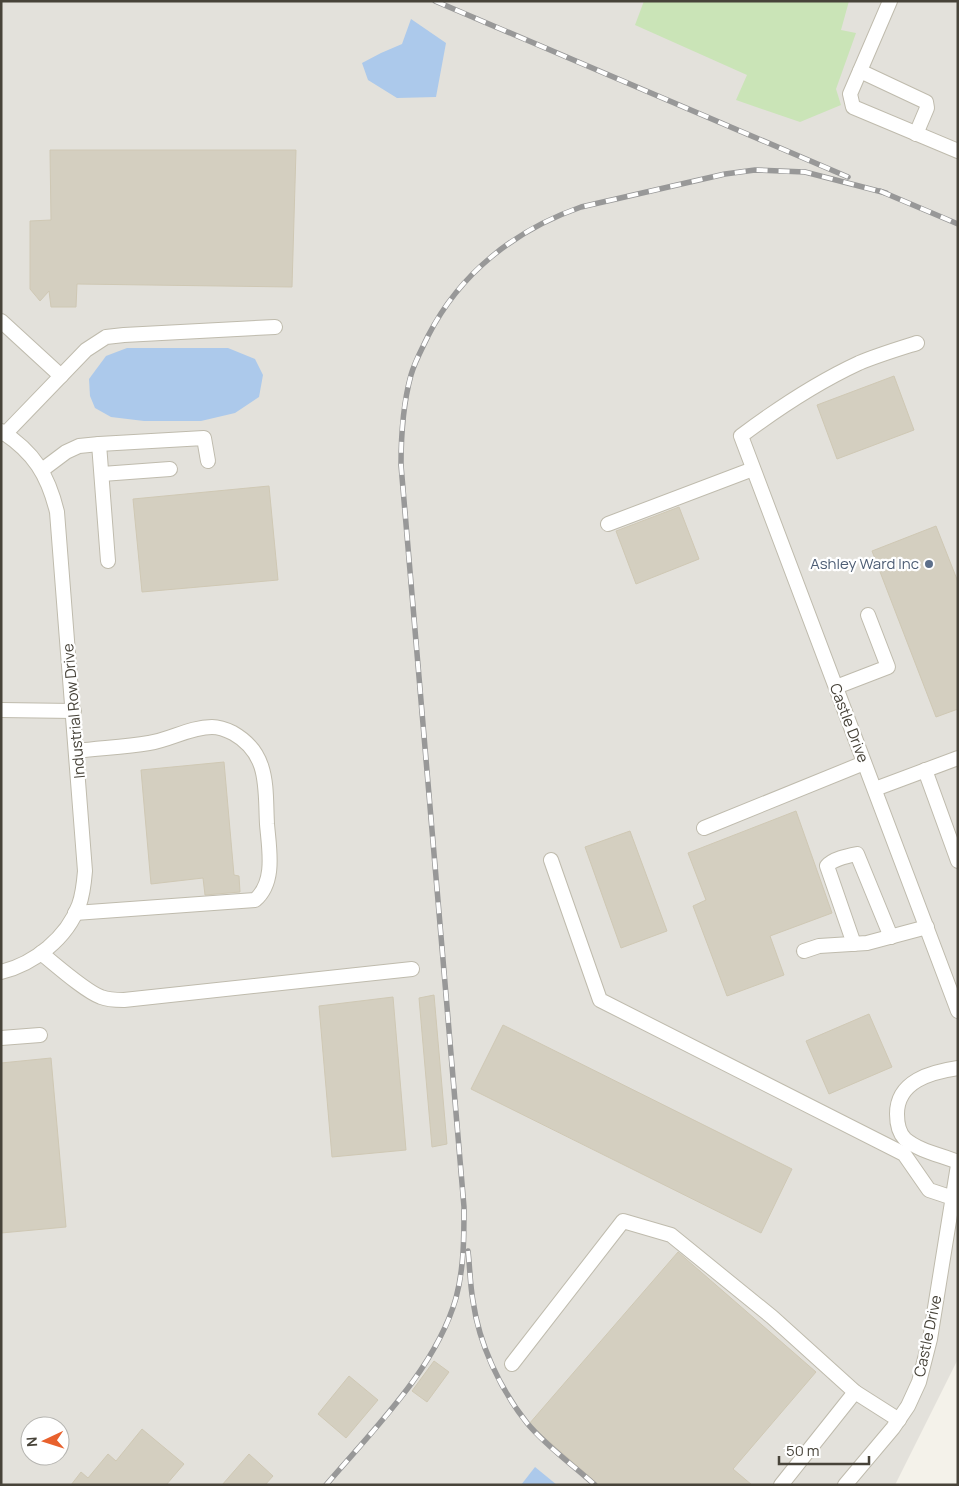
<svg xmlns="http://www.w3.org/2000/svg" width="959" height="1486" font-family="Manrope,sans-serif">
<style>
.industrial{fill:#e3e1db;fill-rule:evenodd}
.green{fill:#cae4b7}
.water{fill:#acc9eb}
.building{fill:#d4cfc0;stroke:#cfc8b4}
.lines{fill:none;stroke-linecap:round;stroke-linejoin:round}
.minor-casing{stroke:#bfbbad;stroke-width:16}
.minor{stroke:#fff;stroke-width:14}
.rail-casing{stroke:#989898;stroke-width:5.5}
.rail{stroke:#fff;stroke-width:4;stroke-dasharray:11;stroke-linecap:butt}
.service-dot{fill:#5c6f8a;stroke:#fff;stroke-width:2}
.labels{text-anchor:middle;stroke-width:4.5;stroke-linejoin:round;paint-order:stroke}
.service-label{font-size:15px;fill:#4e5e75;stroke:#fff;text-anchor:end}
.street-label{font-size:15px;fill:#474339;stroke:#fff}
</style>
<rect width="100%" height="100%" fill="#f4f2ea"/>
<path class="industrial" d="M 1,1 L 958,1 L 958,1359 L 895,1485 L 1,1485 ZM 30,1426 L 60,1426 L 60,1456 L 30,1456 Z"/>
<polygon class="green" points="644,1 849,1 841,30 856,33 836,89 841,105 800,122 736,100 747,75 635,25"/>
<g class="water">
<polygon points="411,19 446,43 436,97 397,98 368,80 362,63 381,53 402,44"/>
<polygon points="127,348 228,348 255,359 263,375 259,397 235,413 201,421 144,421 111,417 95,408 90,396 89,379 106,356"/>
<polygon points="535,1467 557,1485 521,1485"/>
</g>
<g class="building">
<polygon points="50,150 296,150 292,287 77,284 76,307 51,307 49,291 40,301 30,289 30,221 51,220"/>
<polygon points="894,376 914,430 837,459 817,405"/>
<polygon points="269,486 278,580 142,592 133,499"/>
<polygon points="679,507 699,559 636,584 616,531"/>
<polygon points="936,526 958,582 958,709 936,717 872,551"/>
<polygon points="224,762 234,875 239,876 240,892 205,895 203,878 151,884 141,770"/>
<polygon points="796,811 832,913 770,936 784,975 727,996 693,906 706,900 688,853"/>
<polygon points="630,831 667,931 621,948 585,847"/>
<polygon points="434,995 447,1144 432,1147 419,998"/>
<polygon points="393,997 406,1150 332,1157 319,1006"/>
<polygon points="869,1014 892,1067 829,1094 806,1041"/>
<polygon points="503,1025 792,1169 761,1233 471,1089"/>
<polygon points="51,1058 66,1227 1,1233 1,1063"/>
<polygon points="678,1252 816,1372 733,1469 752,1485 599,1485 529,1424"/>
<polygon points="434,1361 449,1372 427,1402 412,1391"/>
<polygon points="349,1376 378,1400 346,1438 318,1414"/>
<polygon points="142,1429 184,1464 166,1485 71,1485 81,1472 88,1478 108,1454 116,1461"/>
<polygon points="249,1454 273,1476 265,1485 222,1485"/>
</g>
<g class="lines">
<defs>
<g id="minor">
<polyline points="890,1 850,94 853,107 958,151"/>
<polyline points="860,71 926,102 927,108 916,134"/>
<polyline points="1,321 61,376"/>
<path d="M 917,343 C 898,349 878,355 859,363 C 818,382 777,409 741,436 L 958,1011"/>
<path d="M 1,431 C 34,452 48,475 57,512 L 85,871 C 84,883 83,894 79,905 C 67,938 34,964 1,972"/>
<polyline points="5,434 86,350 106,337 124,335 275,327"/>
<polyline points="99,444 108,561"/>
<polyline points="42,470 66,452 79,446 99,444 204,438 208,461"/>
<polyline points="102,474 170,469"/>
<polyline points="608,524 753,469"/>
<polyline points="836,687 888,667 868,615"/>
<polyline points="1,710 74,711"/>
<polyline points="925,770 958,861"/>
<polyline points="875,789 958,758"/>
<polyline points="704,828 864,763"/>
<polyline points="551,860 600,1000 904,1154 929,1190 953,1198"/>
<path d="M 75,913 L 255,900 C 276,882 269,849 267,824 C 265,788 270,754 233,733 C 227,730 219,727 212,727 C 190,727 170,740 149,743 C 125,747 101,748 77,751"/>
<path d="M 854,944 L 827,866 C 833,859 847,856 857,854 L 891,937"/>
<polyline points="804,951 819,946 867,943 927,927"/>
<path d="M 41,953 C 56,965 85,991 101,997 C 108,1000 116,1000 124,1000 L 412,969"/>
<polyline points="1,1038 40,1035"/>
<path d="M 958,1068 C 931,1072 897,1081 897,1114 C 897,1123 898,1132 905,1139 C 919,1151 941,1155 958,1162"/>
<polyline points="512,1364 623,1221 671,1235 772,1317 855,1392"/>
<polyline points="781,1485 855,1392 899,1420"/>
<polyline points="845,1485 893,1428 908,1406 919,1382 930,1339 958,1165"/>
</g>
</defs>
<use href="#minor" class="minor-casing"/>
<use href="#minor" class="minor"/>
<defs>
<g id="rail">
<polyline points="435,1 848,177"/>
<polyline points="880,191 958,224"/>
<path d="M 468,1251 C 470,1268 470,1285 473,1301 C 479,1344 500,1389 527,1423 C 546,1446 573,1465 595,1485"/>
<path d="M 326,1485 C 373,1430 436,1368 456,1298 C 464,1268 464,1237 464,1207 L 401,465 C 401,434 403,404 411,375 C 415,361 422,349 428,336 C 460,273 515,230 581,207 L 725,174 L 755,170 L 805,172 L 886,193"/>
</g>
</defs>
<use href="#rail" class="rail-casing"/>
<use href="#rail" class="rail"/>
</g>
<circle class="service-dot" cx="929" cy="564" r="5"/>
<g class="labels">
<g class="service-label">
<text x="919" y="569">Ashley Ward Inc</text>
</g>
<g class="street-label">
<text transform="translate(74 711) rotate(-95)" y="5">Industrial Row Drive</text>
<text transform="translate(849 723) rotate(69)" y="5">Castle Drive</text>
<text transform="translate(928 1336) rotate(-78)" y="5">Castle Drive</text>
</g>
</g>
<rect width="959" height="1486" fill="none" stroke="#474339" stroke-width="5"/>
<g transform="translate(45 1441) rotate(266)"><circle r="24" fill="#ffffff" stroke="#b5b4b0"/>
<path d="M0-4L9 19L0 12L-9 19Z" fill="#e8612d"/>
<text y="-8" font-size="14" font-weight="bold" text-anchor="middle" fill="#474339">N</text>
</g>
<path d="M779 1456v8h90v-8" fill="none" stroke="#474339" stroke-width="2.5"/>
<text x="786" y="1456" font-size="15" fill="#474339" stroke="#ffffff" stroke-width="4" paint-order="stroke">50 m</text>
</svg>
